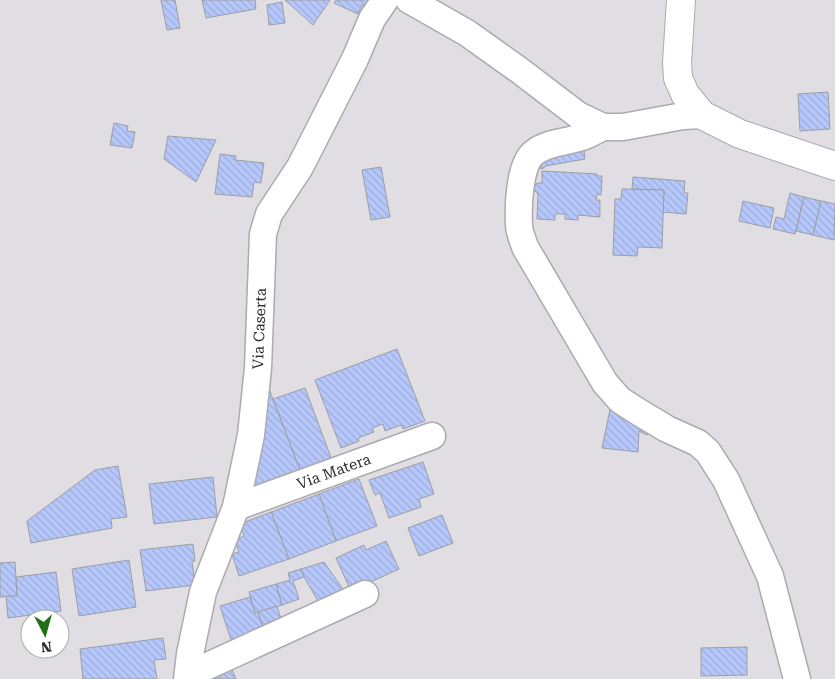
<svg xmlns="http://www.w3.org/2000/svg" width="835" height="679" font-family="'Roboto Serif',serif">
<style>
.building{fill:url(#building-back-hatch);stroke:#9c9ea3}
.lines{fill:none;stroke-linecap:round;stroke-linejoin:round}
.minor-casing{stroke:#acaaaf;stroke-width:29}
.tertiary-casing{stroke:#acaaaf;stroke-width:30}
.minor{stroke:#fff;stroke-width:26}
.tertiary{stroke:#fff;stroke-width:28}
.labels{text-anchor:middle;stroke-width:5;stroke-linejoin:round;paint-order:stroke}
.street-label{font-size:15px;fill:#2e2d2f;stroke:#fff}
</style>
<defs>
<pattern id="building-back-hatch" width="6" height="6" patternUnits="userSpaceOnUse" patternTransform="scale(1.25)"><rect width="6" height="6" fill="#b6c7fb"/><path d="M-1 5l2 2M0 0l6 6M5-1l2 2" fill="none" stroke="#9dabd7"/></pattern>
</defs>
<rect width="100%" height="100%" fill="#e0dee3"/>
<g class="building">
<polygon points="161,0 175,0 180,28 167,30"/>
<polygon points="202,0 255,0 256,9 206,18"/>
<polygon points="285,0 330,0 313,25"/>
<polygon points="336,0 375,0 371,9 362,5 358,14 334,3"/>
<polygon points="282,2 285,23 269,25 267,5"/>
<polygon points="828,92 830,129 800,131 798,94"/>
<polygon points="114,123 128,126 127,131 135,132 132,148 110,145"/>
<polygon points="168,136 216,140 196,182 164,159"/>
<polygon points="583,142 585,159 546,166 542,169 532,162"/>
<polygon points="220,154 236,156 235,160 264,163 261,183 254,182 252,197 215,194"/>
<polygon points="381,167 390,217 371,220 362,170"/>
<polygon points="542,171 597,174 597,176 602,176 601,195 597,194 596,200 600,200 600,217 578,215 578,220 565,219 565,214 555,214 555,220 537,219 538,194 533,189 537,183 542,183"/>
<polygon points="633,177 685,181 684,193 688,193 686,214 663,212 664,190 632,189"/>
<polygon points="622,189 664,190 662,248 638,247 637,256 613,255 615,199 621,199"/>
<polygon points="790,193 804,197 795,234 773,229 776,217 784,219"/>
<polygon points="804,197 821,201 813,235 796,231"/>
<polygon points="743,201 774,208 770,228 739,221"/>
<polygon points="821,201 835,204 834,240 813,235"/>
<polygon points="397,349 425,421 403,429 401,425 385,431 383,424 372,428 374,432 358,438 359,441 341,448 315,380"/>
<polygon points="268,386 302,475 250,494"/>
<polygon points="305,388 333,463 302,475 273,399"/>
<polygon points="612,400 653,427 647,435 639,431 638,452 602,448"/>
<polygon points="423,462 434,494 419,499 421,507 389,518 380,493 375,495 369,480"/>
<polygon points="118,466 127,517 111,519 112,528 31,543 27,521 95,470"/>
<polygon points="213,477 217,517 154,524 149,484"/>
<polygon points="359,479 377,526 336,541 319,494"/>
<polygon points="319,494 336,541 289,559 271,512"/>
<polygon points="271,512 289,559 239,576 232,554 239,552 235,540 244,536 240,524"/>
<polygon points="442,515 453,543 419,556 408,528"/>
<polygon points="386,541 399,569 351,591 336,558 364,545 366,550"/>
<polygon points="193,544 195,561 192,561 195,585 146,591 140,550"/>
<polygon points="129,560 136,607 79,616 72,569"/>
<polygon points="15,562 17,596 0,597 0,563"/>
<polygon points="324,562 347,595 326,605 323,598 318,601 304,577 301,569"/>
<polygon points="301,569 304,577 293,581 299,599 282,605 276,584 290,580 288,573"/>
<polygon points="56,572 61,611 8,618 6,596 17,596 16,577"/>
<polygon points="276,584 282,605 255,613 249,592"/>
<polygon points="250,597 255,613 258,612 265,635 234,649 220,606"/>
<polygon points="277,606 283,625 264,631 258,612"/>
<polygon points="163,638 166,659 154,660 157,679 83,679 80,649"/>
<polygon points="747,647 747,675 701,676 701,648"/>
<polygon points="230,665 236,679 203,679"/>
</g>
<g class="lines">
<defs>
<g id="minor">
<polyline points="409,0 467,33 519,70 578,115 603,127 623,127 683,116 702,115"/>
<path d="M 603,127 C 596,130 589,135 582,137 C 567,142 548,142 535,152 C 519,163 518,207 519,225 C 519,232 523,240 525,247 L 605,383 L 620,400 L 637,411 L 667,429 L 698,443 L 708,452 L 726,480 L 770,576 L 797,679"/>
<path id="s1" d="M 236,507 L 432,436"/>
<polyline points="188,675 365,594"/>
<path id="s2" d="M 187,679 L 190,654 L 203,592 L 236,507 L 251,435 L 258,368 L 263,234 L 269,214 L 300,167 L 355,59 L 372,19 L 385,0"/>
</g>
<polyline id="tertiary" points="681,0 677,63 678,78 685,94 702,115 740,134 835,166"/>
</defs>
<use href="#minor" class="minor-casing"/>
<use href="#tertiary" class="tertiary-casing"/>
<use href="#minor" class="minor"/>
<use href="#tertiary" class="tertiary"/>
</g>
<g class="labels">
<g class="street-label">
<text dy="5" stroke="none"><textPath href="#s2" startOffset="360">Via Caserta</textPath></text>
<text dy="5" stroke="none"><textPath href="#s1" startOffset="104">Via Matera</textPath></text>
</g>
</g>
<g transform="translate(45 634) rotate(174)"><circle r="24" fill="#ffffff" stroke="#ababac"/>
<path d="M0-4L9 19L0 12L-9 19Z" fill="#206f14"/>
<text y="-8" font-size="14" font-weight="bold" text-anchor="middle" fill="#2e2d2f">N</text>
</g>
</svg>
